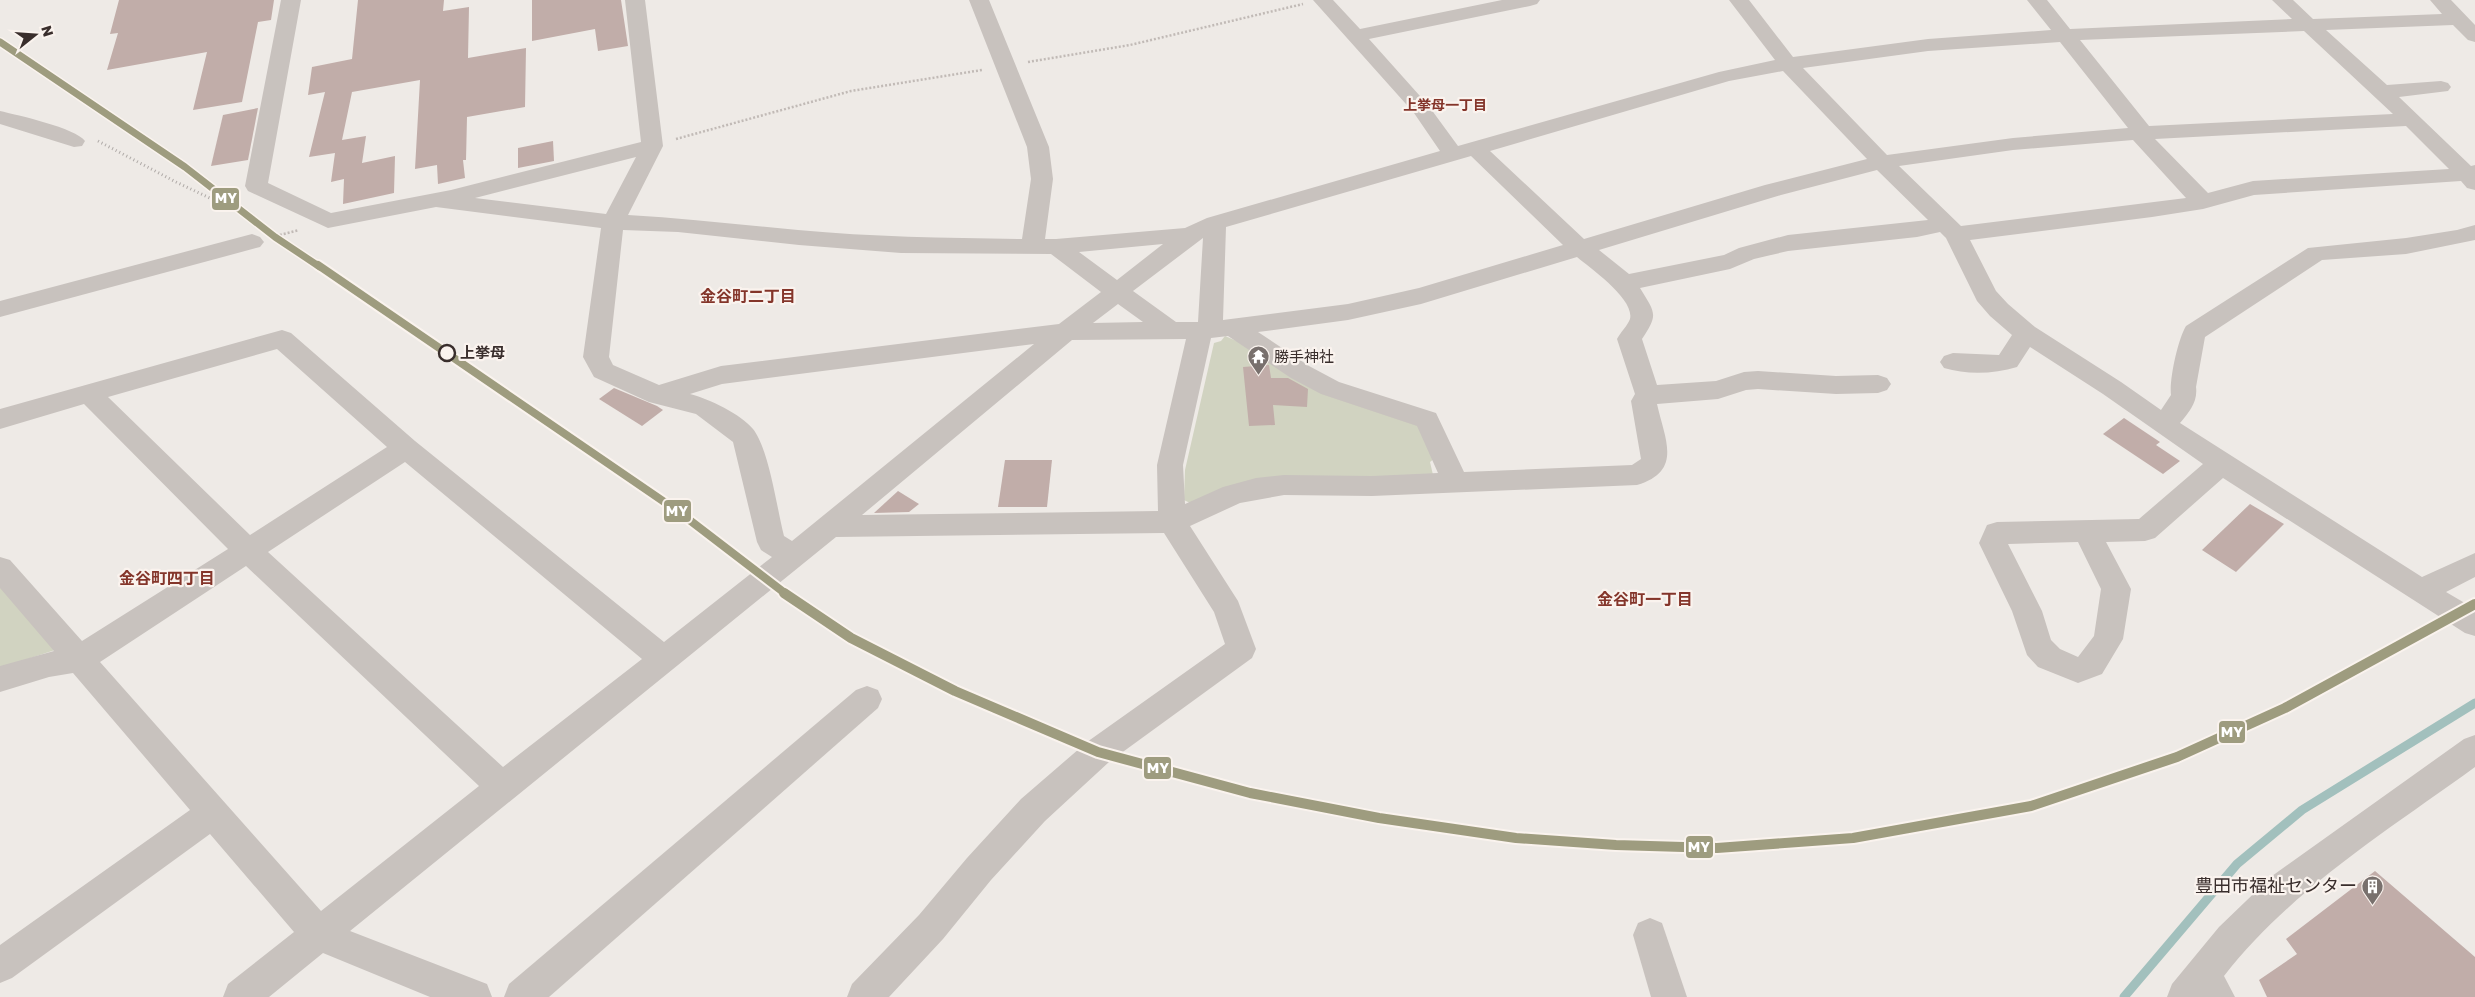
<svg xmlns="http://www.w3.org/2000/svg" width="2475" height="997" font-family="'Golos Text','Noto Sans JP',sans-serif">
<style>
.green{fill:#d1d3c1}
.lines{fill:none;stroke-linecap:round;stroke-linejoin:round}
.stream{stroke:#a2c0bd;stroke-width:9}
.building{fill:#c1ada9}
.path{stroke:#c1bab6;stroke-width:2.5;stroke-dasharray:2 2;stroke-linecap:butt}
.minor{fill:#c8c2be;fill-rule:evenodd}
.rail{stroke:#b0aba8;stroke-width:3;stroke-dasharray:1 3;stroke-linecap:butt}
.rail-1-far2-casing{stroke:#faf3ee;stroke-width:10}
.rail-1-far1-casing{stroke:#faf3ee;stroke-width:12}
.rail-1-casing{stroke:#faf3ee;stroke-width:14}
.rail-1-far2{stroke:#9e9c7f;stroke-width:7}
.rail-1-far1{stroke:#9e9c7f;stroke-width:8}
.rail-1{stroke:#9e9c7f;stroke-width:10}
.stop-dot{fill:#faf3ee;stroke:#392e2c;stroke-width:2.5}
.labels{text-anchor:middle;stroke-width:4.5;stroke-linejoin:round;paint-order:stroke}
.far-neighbourhood-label{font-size:14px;font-weight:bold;fill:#84352a;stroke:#faf3ee}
.stop-label{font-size:15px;font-weight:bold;fill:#392e2c;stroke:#faf3ee;text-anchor:start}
.poi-label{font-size:15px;fill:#392e2c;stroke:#faf3ee;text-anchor:start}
.neighbourhood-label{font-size:16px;font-weight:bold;fill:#84352a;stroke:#faf3ee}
.near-poi-label{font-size:18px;fill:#392e2c;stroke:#faf3ee;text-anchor:end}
.line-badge{stroke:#faf3ee;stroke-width:2}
.badge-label{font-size:14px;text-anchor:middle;font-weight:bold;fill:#fff}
</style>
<rect width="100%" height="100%" fill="#eeeae6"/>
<g class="green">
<polygon points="1225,336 1421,420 1435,458 1430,462 1433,475 1190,503 1184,500 1185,470 1214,343 1221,341"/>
<polygon points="0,586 55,650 0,668"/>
</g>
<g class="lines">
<polyline class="stream" points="2124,997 2237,864 2302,810 2475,703"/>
</g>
<g class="building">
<polygon points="119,0 274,0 271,20 258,22 242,102 193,110 207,52 107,70 118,33 110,34"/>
<polygon points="358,0 444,0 443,11 469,7 468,58 526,48 525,107 467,117 466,160 463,160 465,178 438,184 437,165 415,169 420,80 352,92 342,140 366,136 362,163 395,156 394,193 343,204 344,179 331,182 335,153 309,157 325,92 308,95 312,67 352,59"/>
<polygon points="532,0 621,0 628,46 598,51 595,29 532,41"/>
<polygon points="258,108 248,160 211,166 223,115"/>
<polygon points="553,141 554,161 518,168 518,148"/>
<polygon points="1269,365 1271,378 1288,378 1308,389 1307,407 1273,405 1275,425 1249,426 1243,367"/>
<polygon points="614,388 657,406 663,410 642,426 599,399"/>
<polygon points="2124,418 2160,442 2156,445 2180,461 2163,474 2103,434"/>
<polygon points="1005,460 1052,460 1047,507 998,507"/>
<polygon points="898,491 919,504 909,512 874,513"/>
<polygon points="2250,504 2284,524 2236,572 2202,550"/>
<polygon points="2375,871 2475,957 2475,997 2267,997 2259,980 2297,954 2286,939"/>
</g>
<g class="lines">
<g class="path">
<polyline points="1028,62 1130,45 1303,4"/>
<polyline points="676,139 851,91 982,70"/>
<polyline points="276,236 299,230"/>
</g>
<g class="minor">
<path d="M 281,0 L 301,0 L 268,183 L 331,213 L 451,190 L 641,142 L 625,0 L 645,0 L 663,146 L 628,215 C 685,218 741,225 798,230 C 873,237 947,238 1022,239 L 1031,179 L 1027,147 L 969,0 L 989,0 L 1049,147 L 1053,179 L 1045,239 L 1056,239 L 1185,228 L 1207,218 L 1440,151 L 1414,113 L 1313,0 L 1333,0 L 1360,29 L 1502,0 L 1540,0 L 1537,4 L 1530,6 L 1369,39 L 1428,105 L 1458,146 L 1719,72 L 1775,60 L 1729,0 L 1749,0 L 1793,57 L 1928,39 L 2051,30 L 2027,0 L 2047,0 L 2070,29 L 2292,19 L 2272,0 L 2293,0 L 2313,19 L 2442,14 L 2430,0 L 2451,0 L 2475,25 L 2475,42 L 2468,40 L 2453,25 L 2326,30 L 2387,85 L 2441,81 L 2448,83 L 2451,87 L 2448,91 L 2399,97 L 2471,166 L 2475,165 L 2475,190 L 2467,188 L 2461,181 L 2254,195 L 2203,209 L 2152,217 L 1970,240 L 1996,291 L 2008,304 L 2035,327 L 2121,382 L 2161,410 L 2171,395 C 2169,380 2178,339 2186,326 L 2308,248 L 2406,238 L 2457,230 L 2475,225 L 2475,240 L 2406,254 L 2322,260 L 2205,337 L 2196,387 C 2198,402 2189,412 2180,423 L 2422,577 L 2475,553 L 2475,577 L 2446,592 L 2475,609 L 2475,636 L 2465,633 L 2223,478 L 2155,538 L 2145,541 L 2106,542 L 2131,589 L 2123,639 L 2102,674 L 2078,683 L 2038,667 L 2027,655 L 2012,611 L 1979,543 L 1987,525 L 1997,522 L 2139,519 L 2203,464 L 2103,394 L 2030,347 L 2017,367 C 1994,374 1967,375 1944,368 L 1940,362 L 1944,356 L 1953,353 L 1999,355 L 2012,335 L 1990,316 L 1977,301 L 1946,238 L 1940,232 L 1917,237 L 1788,251 L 1754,259 L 1730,269 L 1640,288 C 1655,313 1659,314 1642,339 L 1657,385 L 1716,381 L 1744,372 L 1758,371 L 1836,376 L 1878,375 L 1887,378 L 1891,384 L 1887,390 L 1878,393 L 1836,394 L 1758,389 L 1746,390 L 1718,399 L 1657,404 C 1665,440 1683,471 1637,485 L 1372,496 L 1284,495 L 1240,503 L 1190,526 L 1238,601 L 1256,649 L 1252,658 L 1109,762 L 1045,821 L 991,880 L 943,939 L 889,997 L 847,997 L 852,984 L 919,915 L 967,858 L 1021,799 L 1087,742 L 1225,644 L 1214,612 L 1164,533 L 836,537 L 350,931 L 487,984 L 492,997 L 430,997 L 323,953 L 269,997 L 223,997 L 228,984 L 294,932 L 210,834 L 12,978 L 0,983 L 0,945 L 190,810 L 73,673 L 49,677 L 0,692 L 0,666 L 54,651 L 0,588 L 0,557 L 10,560 L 82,641 L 228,549 L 84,404 L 0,429 L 0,409 L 282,330 L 291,333 L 415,441 L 664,642 L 772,557 L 761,550 L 757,542 L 733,442 L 696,414 L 649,402 L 594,377 L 583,357 L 601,228 L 436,207 L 328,228 L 248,191 L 245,186 ZM 2304,31 L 2393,114 L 2149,126 L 2080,40 ZM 2060,42 L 2128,128 L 2013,138 L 1887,155 L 1803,68 L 1928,51 ZM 1783,71 L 1867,159 L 1765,185 L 1584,239 L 1490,151 L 1729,81 ZM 2406,126 L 2449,169 L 2253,181 L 2208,193 L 2155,139 ZM 2133,140 L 2186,198 L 1961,226 L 1899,166 L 2013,150 ZM 1471,156 L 1563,245 L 1419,288 L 1348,304 L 1223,320 L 1226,227 ZM 636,157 L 606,214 L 475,198 ZM 1877,170 L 1928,220 L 1788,235 L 1739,248 L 1724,255 L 1629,274 L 1599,250 L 1781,195 ZM 623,230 L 678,232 L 799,245 L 901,253 L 1051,254 L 1101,292 L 1059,324 L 721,366 L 659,385 L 613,365 L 609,357 ZM 1203,238 L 1198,322 L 1176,322 L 1133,291 ZM 1163,244 L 1117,280 L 1079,252 ZM 1577,257 C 1590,268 1635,299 1630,319 C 1628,325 1620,333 1617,339 L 1635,394 L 1631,401 L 1641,459 L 1632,465 L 1464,472 L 1436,413 L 1339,382 L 1309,366 L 1258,332 L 1348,320 L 1421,304 ZM 1118,304 L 1143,322 L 1093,323 ZM 1228,336 L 1291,378 L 1321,394 L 1417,426 L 1438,473 L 1372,476 L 1284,475 L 1256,478 L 1223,487 L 1185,504 L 1183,465 L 1211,338 ZM 1186,339 L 1157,465 L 1158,511 L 862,515 L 1072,340 ZM 1034,344 L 792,541 L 784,536 C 777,509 769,449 753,429 C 741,414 709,399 690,394 L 722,384 ZM 277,349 L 387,447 L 250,535 L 108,397 ZM 405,462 L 642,659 L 503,767 L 268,552 ZM 2078,542 L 2101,589 L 2094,636 L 2078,657 L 2060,649 L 2051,640 L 2042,611 L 2008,544 ZM 246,566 L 479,786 L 321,911 L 100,662 Z"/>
<path d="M 0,111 C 17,115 76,128 85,141 L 82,146 L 74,147 L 0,124 Z"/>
<polygon points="252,234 260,237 264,242 260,247 0,317 0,301"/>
<polygon points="867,686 878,690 882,699 878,708 549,997 504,997 509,984 856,690"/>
<path d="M 2475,735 L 2475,767 C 2387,831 2291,890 2224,976 L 2235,997 L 2167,997 L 2172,984 L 2219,927 L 2272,876 L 2464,739 Z"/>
<polygon points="1650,918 1662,923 1687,997 1651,997 1633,935 1638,923"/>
</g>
<polyline class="rail" points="98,141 176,182 254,219"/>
<defs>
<polyline id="rail-1-far2" points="0,42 185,167 275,237 320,267"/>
<polyline id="rail-1-far1" points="318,265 679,512 786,594"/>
<polyline id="rail-1" points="784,593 851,638 955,691 1098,752 1250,793 1379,818 1516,838 1616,845 1717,848 1853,838 2031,806 2177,757 2285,708 2475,604"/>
</defs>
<use href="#rail-1-far2" class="rail-1-far2-casing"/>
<use href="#rail-1-far1" class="rail-1-far1-casing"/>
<use href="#rail-1" class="rail-1-casing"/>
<use href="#rail-1-far2" class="rail-1-far2"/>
<use href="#rail-1-far1" class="rail-1-far1"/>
<use href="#rail-1" class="rail-1"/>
</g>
<defs>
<symbol id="temple-pin" viewBox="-11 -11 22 30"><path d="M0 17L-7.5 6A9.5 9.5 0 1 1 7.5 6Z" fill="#78706d" stroke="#faf3ee"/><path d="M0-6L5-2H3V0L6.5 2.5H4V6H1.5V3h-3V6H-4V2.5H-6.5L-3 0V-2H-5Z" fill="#fff"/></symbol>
<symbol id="building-pin" viewBox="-11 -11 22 30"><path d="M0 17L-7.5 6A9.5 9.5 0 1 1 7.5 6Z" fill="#78706d" stroke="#faf3ee"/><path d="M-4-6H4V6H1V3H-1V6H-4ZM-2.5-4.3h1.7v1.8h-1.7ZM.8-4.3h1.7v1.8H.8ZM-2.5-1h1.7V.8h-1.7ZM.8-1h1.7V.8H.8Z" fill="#fff"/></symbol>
</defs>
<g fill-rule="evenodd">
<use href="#temple-pin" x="1246" y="344" width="25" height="34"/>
<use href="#building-pin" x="2360" y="874" width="25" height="34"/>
</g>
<circle class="stop-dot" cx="447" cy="353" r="8"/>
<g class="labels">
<g class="far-neighbourhood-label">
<text x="1445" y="110">上挙母一丁目</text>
</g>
<g class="stop-label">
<text x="460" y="358">上挙母</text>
</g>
<g class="poi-label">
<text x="1274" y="362">勝手神社</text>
</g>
<g class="neighbourhood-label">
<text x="748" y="302">金谷町二丁目</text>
<text x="167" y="584">金谷町四丁目</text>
<text x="1645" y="605">金谷町一丁目</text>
</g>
<g class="near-poi-label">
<text x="2357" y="892">豊田市福祉センター</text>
</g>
</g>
<g class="line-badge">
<rect x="211" y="187" width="29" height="24" rx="5" fill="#9e9c7f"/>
<rect x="663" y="499" width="29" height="24" rx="5" fill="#9e9c7f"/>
<rect x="2218" y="720" width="28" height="24" rx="5" fill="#9e9c7f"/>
<rect x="1143" y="756" width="29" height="24" rx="5" fill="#9e9c7f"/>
<rect x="1685" y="835" width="29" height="24" rx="5" fill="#9e9c7f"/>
</g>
<g class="badge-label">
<text x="226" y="203">MY</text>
<text x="677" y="516">MY</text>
<text x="2232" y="737">MY</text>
<text x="1158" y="773">MY</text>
<text x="1699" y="852">MY</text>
</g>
<g transform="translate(35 35) rotate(73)" stroke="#faf3ee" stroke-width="4" paint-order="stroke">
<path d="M0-4L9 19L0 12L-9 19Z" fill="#392e2c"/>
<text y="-8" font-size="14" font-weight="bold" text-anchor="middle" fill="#392e2c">N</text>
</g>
</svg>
